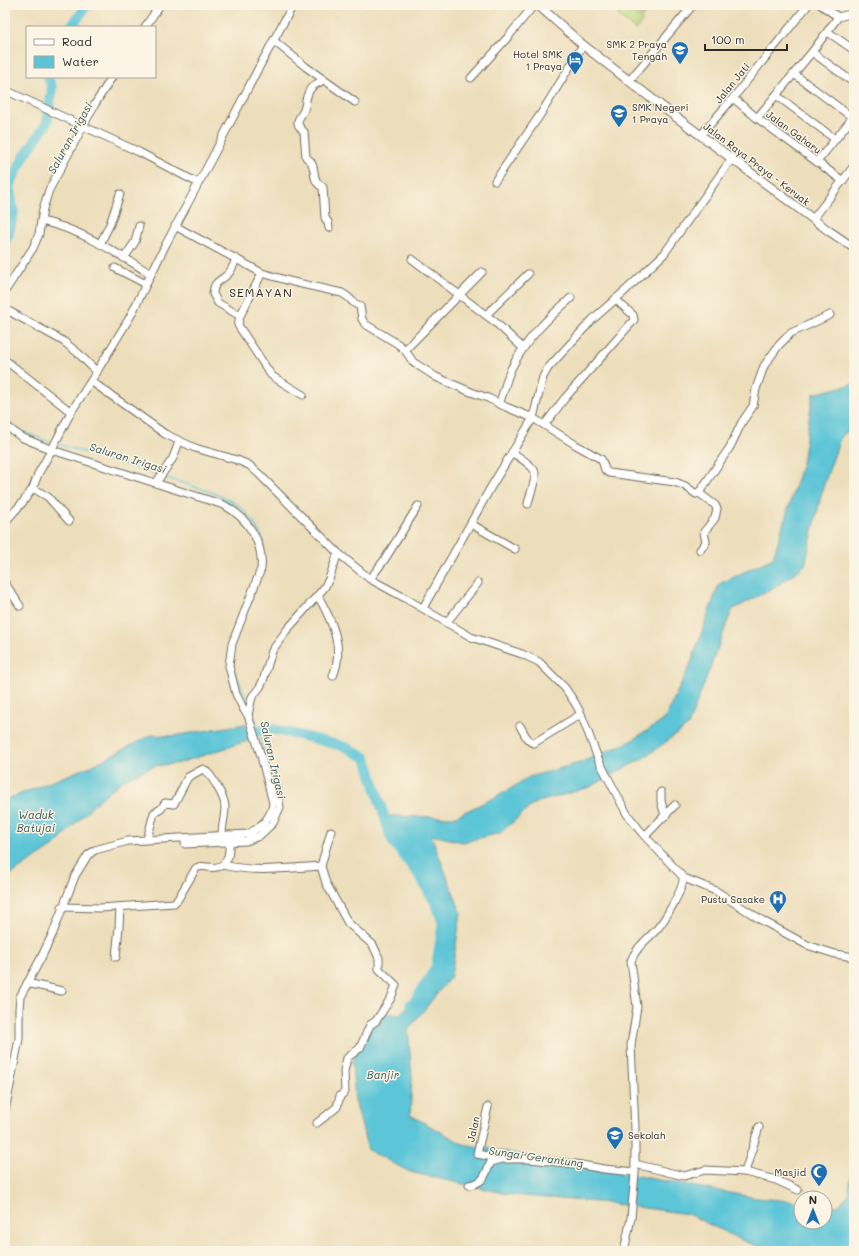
<svg xmlns="http://www.w3.org/2000/svg" width="859" height="1256" font-family="Mali,sans-serif">
<style>
.green{fill:#b9d57b;stroke:#728053}
.water{fill:#5bc5d7;stroke:#437881}
.lines{fill:none;stroke-linecap:round;stroke-linejoin:round}
.stream{stroke:#5bc5d7;stroke-width:1.5}
.river{stroke:#5bc5d7;stroke-width:10}
.minor-casing{stroke:#6f6a5d;stroke-width:9}
.major-casing{stroke:#6f6a5d;stroke-width:10}
.minor{stroke:#fff;stroke-width:7}
.major{stroke:#fff;stroke-width:8}
.labels{text-anchor:middle;stroke-width:3;stroke-linejoin:round;paint-order:stroke}
.poi-label{font-size:10px;fill:#2b2b2b;stroke:#fcf5e5;text-anchor:end}
.street-label{font-size:10px;fill:#2b2b2b;stroke:#fcf5e5}
.water-label{font-size:11px;font-style:italic;fill:#39595f;stroke:#fcf5e5}
.quarter-label{font-size:12px;letter-spacing:1px;fill:#2b2b2b;stroke:#fcf5e5}
</style>
<rect width="100%" height="100%" fill="#fcf5e5"/>
<filter id="ink" filterUnits="userSpaceOnUse"><feTurbulence type="fractalNoise" baseFrequency=".025" numOctaves="2"/><feDisplacementMap in="SourceGraphic" scale="8" xChannelSelector="R" yChannelSelector="G"/><feConvolveMatrix kernelMatrix="1 2 1 2 8 2 1 2 1" color-interpolation-filters="sRGB"/></filter>
<filter id="wash" filterUnits="userSpaceOnUse"><feTurbulence type="fractalNoise" baseFrequency=".012" numOctaves="4" result="noise"/><feDisplacementMap in="SourceGraphic" scale="16" xChannelSelector="R" yChannelSelector="G"/><feGaussianBlur stdDeviation="0.9" result="paint"/><feColorMatrix in="noise" values="0 0 0 0 0 0 0 0 0 0 0 0 0 0 0 0 0 1.4 0 .05"/><feComposite in="paint" operator="in"/></filter>
<g filter="url(#wash)">
<rect width="100%" height="100%" fill="#eddebb"/>
<g class="green">
<polygon points="632,5 640,5 647,11 642,17 630,7"/>
<polygon points="626,6 643,21 635,30 618,15"/>
</g>
<g class="water">
<polygon points="854,384 854,427 841,436 823,487 805,565 777,586 732,610 688,726 645,757 590,787 535,803 500,833 463,842 431,835 461,913 451,976 408,1030 412,1077 410,1115 463,1144 757,1198 801,1202 801,1222 825,1222 825,1204 838,1206 848,1195 854,1158 854,1251 772,1251 741,1240 688,1214 608,1203 512,1195 410,1172 368,1150 355,1100 352,1062 377,1011 398,1015 415,1001 436,967 443,923 436,904 418,874 392,841 383,816 454,817 504,793 529,777 579,763 629,742 664,720 691,663 719,584 773,558 802,463 813,394"/>
<polygon points="245,724 250,740 180,763 154,766 124,779 94,804 54,846 7,877 5,881 5,800 91,766 151,735 173,736"/>
</g>
<g class="lines">
<g class="stream">
<polyline points="36,249 39,244 40,239"/>
<polyline points="5,419 18,430 53,443"/>
<polyline points="57,444 158,475"/>
<polyline points="164,477 211,492 237,504 253,521 263,539 263,549"/>
<polyline points="234,671 248,700"/>
<polyline points="252,709 259,731 271,778"/>
<polyline points="22,1033 23,1007"/>
</g>
<g class="river">
<polyline points="71,27 87,5"/>
<polyline points="5,241 8,236 14,212 9,186 25,155 47,123 52,87 48,77"/>
<polyline points="248,732 272,729 299,735 346,747 366,758 392,841 418,874 436,904 443,923 436,967 415,1001 410,1005"/>
</g>
</g>
</g>
<g filter="url(#ink)">
<g class="lines">
<defs>
<g id="minor">
<polyline points="821,5 838,17 854,13"/>
<polyline points="145,27 160,5"/>
<polyline points="828,32 854,50"/>
<polyline points="274,41 306,67 355,102"/>
<polyline points="812,52 854,83"/>
<polyline points="794,74 853,118"/>
<polyline points="471,78 508,37 534,5"/>
<path d="M 324,80 C 312,86 309,87 306,100 C 306,103 305,107 304,110 C 299,120 293,121 304,132 L 306,157 C 308,159 311,161 312,164 C 316,173 312,182 323,187 L 325,218 L 328,222 L 329,228"/>
<polyline points="629,81 693,5"/>
<polyline points="5,90 139,152 198,183"/>
<polyline points="776,95 835,139"/>
<polyline points="733,98 757,118 843,181"/>
<polyline points="757,118 812,52 838,17"/>
<polyline points="701,135 733,98 808,5"/>
<polyline points="817,162 854,116"/>
<polyline points="495,181 542,112 583,45"/>
<polyline points="813,219 854,166"/>
<path d="M 41,221 C 81,229 116,253 151,274"/>
<polyline points="175,226 262,273 293,282 342,293 348,297 354,303 360,306 362,319 365,324 398,344 405,350 413,362 436,377 471,392 488,398 506,407 533,418 576,445 601,459 603,463 605,470 609,473 675,482 685,486 696,494 701,490 730,447 742,422 753,406 756,389 764,366 779,345 791,333 830,315"/>
<polyline points="100,244 110,224 120,194"/>
<polyline points="124,258 135,242 139,226"/>
<path d="M 236,259 C 234,264 232,270 228,274 C 220,282 214,280 213,294 L 218,303 L 240,316"/>
<polyline points="412,259 495,322 523,348"/>
<polyline points="115,268 146,284"/>
<polyline points="262,273 240,316 238,325 271,375 275,378 303,395"/>
<polyline points="5,291 33,248 39,234 43,209 49,190 95,104 112,77"/>
<polyline points="5,309 63,341 78,353 97,372"/>
<polyline points="486,315 528,274"/>
<polyline points="405,350 482,272"/>
<polyline points="5,360 71,412"/>
<path d="M 91,381 L 165,434 L 195,448 L 237,460 L 249,465 L 259,474 L 338,553 L 370,579 L 405,598 L 471,637 L 522,654 L 539,662 L 565,688 L 575,703 L 581,714 L 599,761 L 627,814 L 642,833 L 683,877 C 685,887 664,921 657,929 C 647,940 636,947 631,961 L 637,1007 L 631,1045 L 635,1129 L 635,1173 L 631,1218 L 624,1251"/>
<path d="M 499,404 C 504,392 506,380 511,369 C 526,339 547,319 571,298"/>
<polyline points="545,424 565,398 634,320 633,315 615,299"/>
<path d="M 5,425 L 21,437 L 52,450 L 224,505 C 248,518 264,543 261,569 L 232,644 L 229,666 L 236,694 L 244,710 L 248,715 L 261,756 L 273,803 C 272,817 260,828 248,834 L 128,841 L 95,850 L 88,855 L 75,876 L 53,933 L 41,958 L 20,997 L 19,1009 L 19,1039 L 5,1111"/>
<path d="M 512,452 C 517,456 531,464 534,470 C 538,477 529,496 528,504"/>
<polyline points="156,483 173,458 179,442"/>
<polyline points="33,488 48,497 69,521"/>
<polyline points="699,493 715,505 717,509 715,518 704,532 706,542 700,550"/>
<polyline points="5,522 23,502 33,488 38,474 52,449 71,412 91,381 130,317 166,244 212,158 258,69 293,5"/>
<polyline points="471,524 515,549"/>
<polyline points="370,579 385,559 418,506"/>
<polyline points="5,583 20,606"/>
<path d="M 318,596 C 332,620 345,649 333,676"/>
<polyline points="423,608 491,487 533,418 543,377 548,368 593,319 626,290 664,254 732,158"/>
<polyline points="446,623 478,583"/>
<polyline points="248,715 252,697 260,687 263,681 272,651 286,631 324,588 329,579 338,553"/>
<path d="M 520,726 C 524,732 527,742 534,743 L 581,714"/>
<polyline points="661,792 661,801 665,816"/>
<polyline points="645,836 675,805"/>
<path d="M 147,839 L 154,813 L 161,809 L 165,803 L 174,804 L 188,777 L 203,769 C 211,773 225,798 225,807 C 225,816 222,826 222,835"/>
<polyline points="185,844 246,841 259,836 273,823 280,807 277,790 273,779"/>
<path d="M 223,865 C 255,873 288,868 321,866 L 326,883 L 348,923 L 373,945 L 379,958 L 379,969 L 396,985 L 391,998 L 376,1021 L 370,1025 L 360,1048 L 347,1058 L 344,1071 L 345,1092 L 340,1096 L 337,1107 L 317,1123"/>
<polyline points="321,866 331,831"/>
<polyline points="684,878 716,891 763,921 807,945 835,954 854,957"/>
<path d="M 62,907 L 100,908 L 174,903 L 178,899 L 196,868 C 201,865 203,867 208,867 C 230,871 230,852 229,835"/>
<polyline points="116,957 119,927 120,907"/>
<polyline points="27,983 62,991"/>
<polyline points="488,1107 477,1154 498,1158"/>
<polyline points="635,1164 684,1176 705,1170 745,1172 776,1180 798,1190"/>
<polyline points="745,1172 759,1127"/>
<path d="M 469,1185 C 486,1182 484,1175 491,1162 L 502,1159 L 530,1159 L 576,1164 L 604,1169 L 635,1172"/>
</g>
<polyline id="major" points="538,5 583,45 660,105 829,231 854,248"/>
</defs>
<use href="#minor" class="minor-casing"/>
<use href="#major" class="major-casing"/>
<use href="#minor" class="minor"/>
<use href="#major" class="major"/>
</g>
</g>
<defs>
<symbol id="school-pin" viewBox="-11 -11 22 30"><path d="M0 17L-7.5 6A9.5 9.5 0 1 1 7.5 6Z" fill="#1f6fb2" stroke="#fcf5e5"/><path d="M0-5L7-2L0 1L-7-2ZM-4 1L0 2.5L4 1V4Q0 6-4 4Z" fill="#fff"/></symbol>
<symbol id="hotel-pin" viewBox="-11 -11 22 30"><path d="M0 17L-7.5 6A9.5 9.5 0 1 1 7.5 6Z" fill="#1f6fb2" stroke="#fcf5e5"/><path d="M-6-4.5h1.5V1H6V5H4.5V3h-9V5H-6ZM-4 0a1.8 1.8 0 1 1 3.6 0ZM.5 0V-2.5h3Q6-2.5 6 0Z" fill="#fff"/></symbol>
<symbol id="hospital-pin" viewBox="-11 -11 22 30"><path d="M0 17L-7.5 6A9.5 9.5 0 1 1 7.5 6Z" fill="#1f6fb2" stroke="#fcf5e5"/><path d="M-5-5h3v3.5h4V-5h3V5h-3V1.5h-4V5h-3Z" fill="#fff"/></symbol>
<symbol id="mosque-pin" viewBox="-11 -11 22 30"><path d="M0 17L-7.5 6A9.5 9.5 0 1 1 7.5 6Z" fill="#1f6fb2" stroke="#fcf5e5"/><path d="M3.5-4.9A6 6 0 1 0 3.5 4.9A5 5 0 1 1 3.5-4.9Z" fill="#fff"/></symbol>
</defs>
<g fill-rule="evenodd">
<use href="#school-pin" x="670" y="40" width="20" height="27"/>
<use href="#hotel-pin" x="565" y="50" width="20" height="27"/>
<use href="#school-pin" x="609" y="103" width="20" height="27"/>
<use href="#hospital-pin" x="768" y="889" width="20" height="27"/>
<use href="#school-pin" x="605" y="1125" width="20" height="27"/>
<use href="#mosque-pin" x="809" y="1162" width="20" height="27"/>
</g>
<g class="labels">
<g class="poi-label">
<text x="667" y="48">SMK 2 Praya<tspan x="667" dy="12">Tengah</tspan></text>
<text x="562" y="58">Hotel SMK<tspan x="562" dy="12">1 Praya</tspan></text>
<text x="632" y="111" text-anchor="start">SMK Negeri<tspan x="632" dy="12">1 Praya</tspan></text>
<text x="765" y="903">Pustu Sasake</text>
<text x="628" y="1139" text-anchor="start">Sekolah</text>
<text x="806" y="1176">Masjid</text>
</g>
<g class="street-label">
<text transform="translate(732 83) rotate(-51)" y="4">Jalan Jati</text>
<text transform="translate(794 132) rotate(36)" y="4">Jalan Gaharu</text>
<text transform="translate(757 164) rotate(37)" y="4">Jalan Raya Praya - Keruak</text>
<text transform="translate(473 1129) rotate(-77)" y="4">Jalan</text>
</g>
<g class="water-label">
<text transform="translate(70 138) rotate(-61)" y="4">Saluran Irigasi</text>
<text transform="translate(128 458) rotate(17)" y="4">Saluran Irigasi</text>
<text transform="translate(273 760) rotate(77)" y="4">Saluran Irigasi</text>
<text x="36" y="819">Waduk<tspan x="36" dy="13">Batujai</tspan></text>
<text x="383" y="1079">Banjir</text>
<text transform="translate(536 1157) rotate(8)" y="4">Sungai Gerantung</text>
</g>
<g class="quarter-label">
<text x="261" y="297">SEMAYAN</text>
</g>
</g>
<rect width="859" height="1256" fill="none" stroke="#fcf5e5" stroke-width="20"/>
<rect x="26" y="26" width="130" height="52" fill="#fcf5e5" stroke="#a8a49b"/>
<rect x="34" y="39" width="20" height="6" fill="#ffffff" stroke="#a8a49b"/>
<text x="62" y="46" font-size="12" fill="#2b2b2b">Road</text>
<rect x="34" y="56" width="20" height="12" fill="#5bc5d7" stroke="#a8a49b"/>
<text x="62" y="66" font-size="12" fill="#2b2b2b">Water</text>
<g transform="translate(813 1210)"><circle r="19" fill="#fcf5e5" stroke="#a8a49b"/>
<path d="M0-3L7 15L0 10L-7 15Z" fill="#1f6fb2"/>
<text y="-6" font-size="11" font-weight="bold" text-anchor="middle" fill="#2b2b2b">N</text>
</g>
<path d="M705 44v6h82v-6" fill="none" stroke="#2b2b2b" stroke-width="2"/>
<text x="711" y="44" font-size="12" fill="#2b2b2b" stroke="#fcf5e5" stroke-width="3" paint-order="stroke">100 m</text>
</svg>
